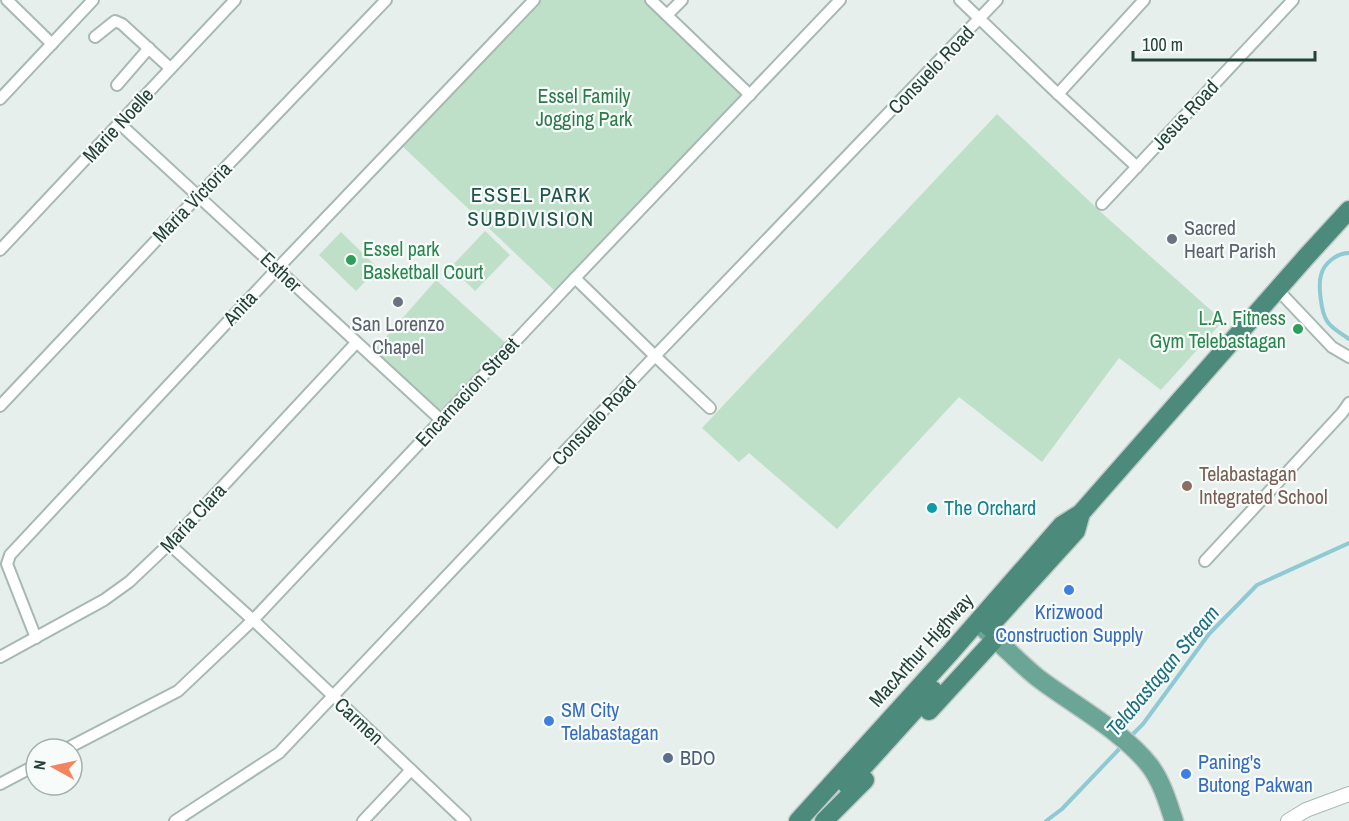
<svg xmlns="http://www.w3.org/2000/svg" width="1349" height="821" font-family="'Archivo Narrow',sans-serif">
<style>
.green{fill:#bfe0c8}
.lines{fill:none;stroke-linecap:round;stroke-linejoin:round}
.stream{stroke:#8ec9d4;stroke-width:4}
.minor-casing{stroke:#a8b8b2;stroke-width:14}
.tertiary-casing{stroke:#a8b8b2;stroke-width:16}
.primary-casing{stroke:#c2cac8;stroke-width:21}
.trunk-casing{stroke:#c2cac8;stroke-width:21}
.minor{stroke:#fff;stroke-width:10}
.tertiary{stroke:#fff;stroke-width:14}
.primary{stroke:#6aa596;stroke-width:18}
.trunk{stroke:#4c8a7c;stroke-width:18}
.worship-dot{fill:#6b7280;stroke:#f7fbf9;stroke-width:2}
.leisure-dot{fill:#2e9e5b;stroke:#f7fbf9;stroke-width:2}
.education-dot{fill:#8d6e63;stroke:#f7fbf9;stroke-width:2}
.culture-dot{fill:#0f9aa8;stroke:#f7fbf9;stroke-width:2}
.shop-dot{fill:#3f7fe0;stroke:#f7fbf9;stroke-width:2}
.service-dot{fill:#5c6f8a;stroke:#f7fbf9;stroke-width:2}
.labels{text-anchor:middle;stroke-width:4.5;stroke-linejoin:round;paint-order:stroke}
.street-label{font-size:20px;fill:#24423a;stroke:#f7fbf9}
.park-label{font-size:20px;fill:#2d7a4b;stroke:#f7fbf9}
.worship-label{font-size:20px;fill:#5b616d;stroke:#f7fbf9;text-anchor:start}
.leisure-label{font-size:20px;fill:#27864d;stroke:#f7fbf9;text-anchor:start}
.education-label{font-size:20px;fill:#785e54;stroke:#f7fbf9;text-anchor:start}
.culture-label{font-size:20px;fill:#0d838f;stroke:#f7fbf9;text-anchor:start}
.shop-label{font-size:20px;fill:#366cbe;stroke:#f7fbf9;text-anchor:start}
.service-label{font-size:20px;fill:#4e5e75;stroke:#f7fbf9;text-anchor:start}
.neighbourhood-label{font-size:21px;letter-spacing:1.5px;fill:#1f5548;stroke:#f7fbf9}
.water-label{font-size:21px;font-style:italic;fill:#1c6f80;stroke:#f7fbf9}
</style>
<rect width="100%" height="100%" fill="#e6efeb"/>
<g class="green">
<polygon points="538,0 644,0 744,96 556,292 400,144"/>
<polygon points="997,114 1103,214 1223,321 1161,390 1119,358 1042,462 959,397 837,529 749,453 739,462 702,428"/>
<polygon points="485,231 510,255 475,291 451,267"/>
<polygon points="341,232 378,268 356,291 319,255"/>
<polygon points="436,280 508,345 441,417 371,354"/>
</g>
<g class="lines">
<g class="stream">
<path d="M 1349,253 C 1337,253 1324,263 1321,275 C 1318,285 1321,312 1327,321 C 1331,328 1342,334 1349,339"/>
<polyline points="1130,737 1143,724 1209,634 1257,585 1349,543"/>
<polyline points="1046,821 1062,809 1123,745"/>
</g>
<defs>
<g id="minor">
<polyline points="7,0 52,44"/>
<polyline points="651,0 750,95"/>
<polyline points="960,0 1058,94 1137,167"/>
<polyline points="667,15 682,0"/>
<polyline points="95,37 115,21 122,24 170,68"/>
<polyline points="117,85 149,48"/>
<polyline points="1058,94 1144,0"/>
<polyline points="0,99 93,0"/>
<polyline points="120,124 441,420"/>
<polyline points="1102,204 1293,0"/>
<polyline points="0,250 235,0"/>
<polyline points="575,278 655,356 710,408"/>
<polyline points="1277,289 1332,347 1349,357"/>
<polyline points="0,406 199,195 386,0"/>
<polyline points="169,544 253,620 465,821"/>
<polyline points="1205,561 1342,413 1349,403"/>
<polyline points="36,638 7,564 10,555 277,269 534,0"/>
<polyline points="0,657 104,600 129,582 169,544 356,343"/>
<polyline points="66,749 178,691 253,620 575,278 840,0"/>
<polyline points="0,784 36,765"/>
<polyline points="175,821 279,753 655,356 997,0"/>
<polyline points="363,821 411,770"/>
</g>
<polyline id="tertiary" points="1288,821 1306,810 1349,794"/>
<path id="primary" d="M 983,628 C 1002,644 1019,663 1038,678 C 1072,704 1124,732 1150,766 C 1162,782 1168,803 1174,821"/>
<g id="trunk">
<polyline points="989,627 1076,531 1081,513"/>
<polyline points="929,711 995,639"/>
<polyline points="847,785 933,690"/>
<polyline points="798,821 950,653 1062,525 1081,513 1306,257 1349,210"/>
<polyline points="824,821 865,780"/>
</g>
</defs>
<use href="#minor" class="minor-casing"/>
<use href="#tertiary" class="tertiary-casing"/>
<use href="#primary" class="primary-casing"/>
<use href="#trunk" class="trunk-casing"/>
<use href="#minor" class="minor"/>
<use href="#tertiary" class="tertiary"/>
<use href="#primary" class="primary"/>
<use href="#trunk" class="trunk"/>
</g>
<g class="worship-dot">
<circle cx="1172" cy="239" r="6"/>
<circle cx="398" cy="302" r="6"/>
</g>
<g class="leisure-dot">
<circle cx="351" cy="260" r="6"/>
<circle cx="1298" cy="329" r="6"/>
</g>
<circle class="education-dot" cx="1187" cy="486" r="6"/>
<circle class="culture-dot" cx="932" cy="508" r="6"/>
<g class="shop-dot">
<circle cx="1069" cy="590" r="6"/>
<circle cx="549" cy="721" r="6"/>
<circle cx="1186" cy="774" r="6"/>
</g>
<circle class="service-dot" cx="668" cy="758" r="6"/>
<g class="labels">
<g class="street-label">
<text transform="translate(931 70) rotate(-46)" y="7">Consuelo Road</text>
<text transform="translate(1185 115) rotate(-47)" y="7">Jesus Road</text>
<text transform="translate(118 125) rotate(-47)" y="7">Marie Noelle</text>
<text transform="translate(192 202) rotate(-46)" y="7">Maria Victoria</text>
<text transform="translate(281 272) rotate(43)" y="7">Esther</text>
<text transform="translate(240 308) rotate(-47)" y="7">Anita</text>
<text transform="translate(467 392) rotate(-47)" y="7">Encarnacion Street</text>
<text transform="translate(594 421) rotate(-47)" y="7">Consuelo Road</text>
<text transform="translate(193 518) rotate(-47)" y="7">Maria Clara</text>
<text transform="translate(921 650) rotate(-48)" y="7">MacArthur Highway</text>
<text transform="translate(359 721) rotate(43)" y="7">Carmen</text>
</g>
<g class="park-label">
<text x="584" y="103">Essel Family<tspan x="584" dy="23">Jogging Park</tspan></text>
</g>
<g class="worship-label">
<text x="1184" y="235">Sacred<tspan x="1184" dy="23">Heart Parish</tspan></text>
<text x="398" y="331" text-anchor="middle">San Lorenzo<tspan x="398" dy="23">Chapel</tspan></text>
</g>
<g class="leisure-label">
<text x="363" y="256">Essel park<tspan x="363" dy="23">Basketball Court</tspan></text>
<text x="1286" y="325" text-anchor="end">L.A. Fitness<tspan x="1286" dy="23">Gym Telebastagan</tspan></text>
</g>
<g class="education-label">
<text x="1199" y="481">Telabastagan<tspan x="1199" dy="23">Integrated School</tspan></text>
</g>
<g class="culture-label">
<text x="944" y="515">The Orchard</text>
</g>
<g class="shop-label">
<text x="1069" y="619" text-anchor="middle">Krizwood<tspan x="1069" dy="23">Construction Supply</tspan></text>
<text x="561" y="717">SM City<tspan x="561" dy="23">Telabastagan</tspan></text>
<text x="1198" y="769">Paning's<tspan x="1198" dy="23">Butong Pakwan</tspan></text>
</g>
<g class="service-label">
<text x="680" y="765">BDO</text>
</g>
<g class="neighbourhood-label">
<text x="531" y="202">ESSEL PARK<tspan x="531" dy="24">SUBDIVISION</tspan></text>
</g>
<g class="water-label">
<text transform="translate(1163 671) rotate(-50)" y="7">Telabastagan Stream</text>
</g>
</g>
<g transform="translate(54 767) rotate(278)"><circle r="28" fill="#f7fbf9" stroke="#a3b1ad" stroke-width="1.5"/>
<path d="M0-4.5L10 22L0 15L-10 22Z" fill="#f4845f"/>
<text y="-9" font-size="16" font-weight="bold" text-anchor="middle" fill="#24423a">N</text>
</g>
<path d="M1133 51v9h182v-9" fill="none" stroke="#24423a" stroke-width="3"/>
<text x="1142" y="51" font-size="18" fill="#24423a" stroke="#f7fbf9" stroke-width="4.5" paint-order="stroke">100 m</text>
</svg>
